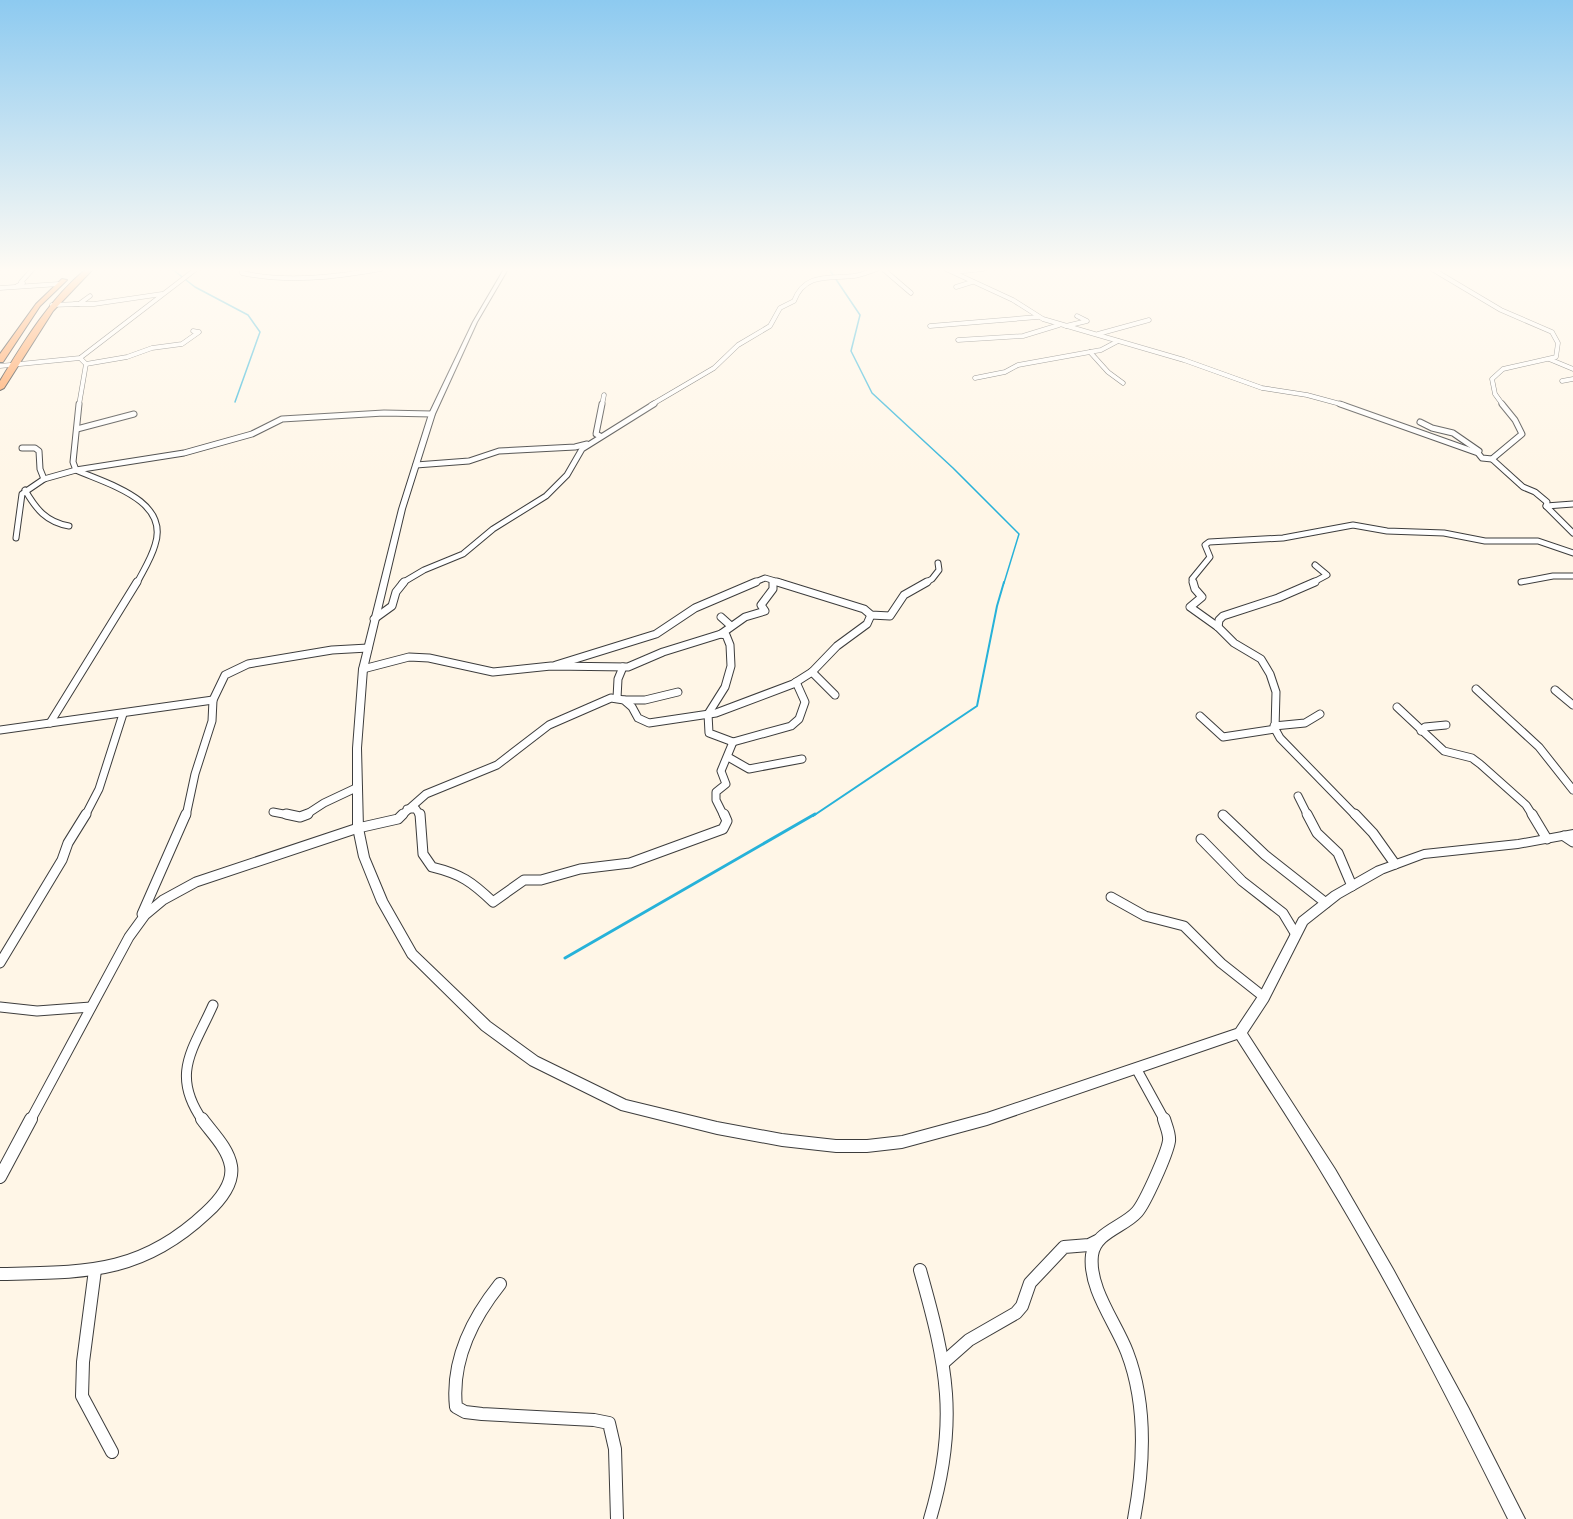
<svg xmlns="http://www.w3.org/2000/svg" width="1573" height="1519" font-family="Spectral,serif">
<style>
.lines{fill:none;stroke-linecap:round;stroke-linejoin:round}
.stream-far2{stroke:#27b2d9;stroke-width:1.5}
.stream-far1{stroke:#27b2d9;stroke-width:2}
.stream{stroke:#27b2d9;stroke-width:3}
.minor-far4-casing{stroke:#3d3d3d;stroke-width:5}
.minor-far3-casing{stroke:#3d3d3d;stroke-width:7}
.minor-far2-casing{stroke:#3d3d3d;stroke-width:9}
.minor-far1-casing{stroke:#3d3d3d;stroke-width:11}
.minor-casing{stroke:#3d3d3d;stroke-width:14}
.tertiary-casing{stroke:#3d3d3d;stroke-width:2}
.trunk-casing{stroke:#1b1b1b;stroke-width:2}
.minor-far4{stroke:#fff;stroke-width:4}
.minor-far3{stroke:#fff;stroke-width:5}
.minor-far2{stroke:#fff;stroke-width:7}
.minor-far1{stroke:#fff;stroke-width:9}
.minor{stroke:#fff;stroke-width:12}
.tertiary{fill:#fff;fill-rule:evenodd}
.trunk{fill:#ff984e;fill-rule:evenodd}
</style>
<rect width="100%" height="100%" fill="#fff6e7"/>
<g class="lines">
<g class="stream-far2">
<polyline points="172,269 195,287 248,315 260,332 235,402"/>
<polyline points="829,269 860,315 851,351 872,393 953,468 1019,534 1004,583"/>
</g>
<polyline class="stream-far1" points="813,816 977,706 997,606 1004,582"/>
<polyline class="stream" points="565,958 815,814"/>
<defs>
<g id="minor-far4">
<path d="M 241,269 L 242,273 C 287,283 336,277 381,269"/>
<polyline points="883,269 911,293"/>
<polyline points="946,269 1013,300 1043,319 1184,360 1262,388 1307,395 1344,405"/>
<polyline points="1432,269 1501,310 1552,332 1558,343 1556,357 1503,369 1492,379 1495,394 1503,405"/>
<polyline points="954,272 983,269"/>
<polyline points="17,286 23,283 21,282 33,269"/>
<polyline points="956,287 972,282"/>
<polyline points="0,288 59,284"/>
<polyline points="74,304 94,304 162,294"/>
<polyline points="52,305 79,304 90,296"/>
<polyline points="930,326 1038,317"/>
<polyline points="1066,326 1087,321 1077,316"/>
<polyline points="1098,334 1149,320"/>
<polyline points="958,340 1023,336 1059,325"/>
<polyline points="1090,352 1108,372 1123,383"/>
<polyline points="1549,359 1573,369"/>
<polyline points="86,364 127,357 152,348 182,344 199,332 193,331"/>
<polyline points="0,366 80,358 196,269"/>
<polyline points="975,378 1005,372 1018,365 1101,350 1118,341"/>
<polyline points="1562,381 1573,379"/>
<polyline points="79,405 86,364 80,358"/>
<polyline points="602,405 604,395"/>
<path d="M 651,405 L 714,368 L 738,345 L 770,326 L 780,308 L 794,301 C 805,272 830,279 854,276 C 862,275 870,271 877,269"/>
</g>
<g id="minor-far3">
<path d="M 79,404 L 73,462 L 76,470 C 107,484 170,500 155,545 C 151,559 143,571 137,583"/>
<polyline points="1340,404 1478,453 1482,458 1492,459 1523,487 1535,492 1547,502 1546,506 1573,533"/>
<polyline points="1420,422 1432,428 1453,433 1479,451"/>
<polyline points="77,429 134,414"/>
<polyline points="600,436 596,434 602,404"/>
<polyline points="22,448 35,448 39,451 40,469 44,479"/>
<polyline points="1492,459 1522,434 1515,420 1502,404"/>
<polyline points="416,465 469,461 499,451 575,447 587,444"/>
<path d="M 25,490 C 36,509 46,522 69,526"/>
<polyline points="1546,506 1573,504"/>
<polyline points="16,538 22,494 44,479 76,470 184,453 252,434 282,419 384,413 432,414"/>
<polyline points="1521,582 1553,576 1573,576"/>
<polyline points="402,583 424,570 463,554 493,529 546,496 567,475 582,449 654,404"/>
<polyline points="753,583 765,578 782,583"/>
<polyline points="925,583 932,579 939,570 938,563"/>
<polyline points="1193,583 1192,579 1210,557 1205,545 1209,542 1283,538 1353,525 1387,531 1444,533 1485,541 1538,541 1573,553"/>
<polyline points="1312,583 1327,575 1315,565"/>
</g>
<g id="minor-far2">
<polyline points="777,582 864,609 871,615 890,616 904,595 927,582"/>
<polyline points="1193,582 1195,589 1202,597 1190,607 1218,627 1234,643 1261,659 1270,674 1276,692 1275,729 1280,738 1356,816"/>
<polyline points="721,617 731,626"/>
<polyline points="374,619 392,606 396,592 404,582"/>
<polyline points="1218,627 1219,620 1223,616 1278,598 1315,582"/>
<polyline points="721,634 726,635 730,645 731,666 725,687 708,714 709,733 733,742 721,771 726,784 716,792 716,800 724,816"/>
<polyline points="556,665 656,634 695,608 756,582"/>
<polyline points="363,669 409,657 429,658 493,672 551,666 628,667 663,652 721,634 745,617 765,611 761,605 773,589 773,582"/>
<polyline points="812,672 835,695"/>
<polyline points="1476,689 1539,747 1573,790"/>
<polyline points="1555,690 1573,705"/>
<polyline points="617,698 618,679 623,667"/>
<polyline points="624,700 645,700 678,692"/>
<polyline points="1397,707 1444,751 1472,758 1480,764 1526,805 1533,816"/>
<polyline points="1200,716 1223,737 1275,729"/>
<polyline points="50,723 137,582"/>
<polyline points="1274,726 1305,723 1320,714"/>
<polyline points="0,730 213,700"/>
<polyline points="1421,731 1425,727 1446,725"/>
<polyline points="733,742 791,726 799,719 805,702 796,682"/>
<polyline points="728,757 749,769 802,759"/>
<polyline points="1298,796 1308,816"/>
<polyline points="407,809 416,809 420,816"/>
<polyline points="273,812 294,816"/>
<polyline points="85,816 99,789 123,714"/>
<polyline points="186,816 195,774 212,721 213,700 225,675 248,664 332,650 368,648"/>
<polyline points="304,816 324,803 358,787"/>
<polyline points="401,816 426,794 497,765 549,725 611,698 624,700 632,707 638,718 649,723 716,713 793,684 812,672 837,646 867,624 871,615"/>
</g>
<g id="minor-far1">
<polyline points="286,814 300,817 308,814"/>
<path d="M 420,814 L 423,854 L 432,867 C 461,874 472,882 493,902 L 524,880 L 541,880 L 580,869 L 630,863 L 723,829 L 727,821 L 724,814"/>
<polyline points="1307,814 1317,833 1338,853 1352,886"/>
<polyline points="1355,814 1373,833 1395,864"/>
<polyline points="1532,814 1547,839"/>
<polyline points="1223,815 1265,855 1326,903"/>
<polyline points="1564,836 1573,842"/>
<polyline points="1201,839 1242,881 1283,913 1295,933"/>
<polyline points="1111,897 1145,916 1184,926 1221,963 1264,997"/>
<polyline points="142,914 186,814"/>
<polyline points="0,963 62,860 68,843 86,814"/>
<polyline points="0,1007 37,1011 91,1007"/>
<polyline points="1137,1070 1165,1121"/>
<polyline points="30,1121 129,937 145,915 163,900 196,882 358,828 398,819 403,814"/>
<path d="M 203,1121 C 170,1074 193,1050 213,1005"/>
</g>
<g id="minor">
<polyline points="0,1177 31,1119"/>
<polyline points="95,1270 83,1362 82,1396 112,1452"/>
<path d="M 920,1270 C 947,1365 959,1422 930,1519"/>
<path d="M 0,1274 C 84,1272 140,1275 206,1213 C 218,1202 234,1184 231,1166 C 228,1148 212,1133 202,1119"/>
<path d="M 500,1284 C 472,1319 451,1361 456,1407 L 465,1412 L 482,1414 L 594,1420 L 609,1423 L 615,1449 L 617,1519"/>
<polyline points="943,1363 969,1340 1016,1313 1022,1306 1030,1283 1064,1247 1089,1245 1097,1241"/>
<path d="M 1134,1519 C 1144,1466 1147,1404 1127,1352 C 1116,1323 1088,1288 1092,1255 C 1095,1232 1124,1227 1137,1212 C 1145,1203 1167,1154 1169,1141 C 1170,1134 1166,1126 1164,1119"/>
</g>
<path id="tertiary" d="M 504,269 L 508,269 L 477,322 L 435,414 L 405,509 L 367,669 L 361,748 L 363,828 L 369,857 L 387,900 L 416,951 L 490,1022 L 538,1057 L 626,1100 L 717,1122 L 782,1134 L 836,1140 L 867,1140 L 902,1136 L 987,1113 L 1236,1029 L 1260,993 L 1299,918 L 1332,892 L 1376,867 L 1424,850 L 1518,840 L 1573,830 L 1573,838 L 1518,848 L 1424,858 L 1384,873 L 1340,898 L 1307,924 L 1268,1001 L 1247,1033 L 1335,1169 L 1393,1269 L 1468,1407 L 1525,1519 L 1508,1519 C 1451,1404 1392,1288 1325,1178 C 1297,1131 1267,1086 1237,1039 L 987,1125 L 902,1148 L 867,1152 L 836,1152 L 782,1146 L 717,1134 L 621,1110 L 530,1065 L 482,1030 L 408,957 L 377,902 L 359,857 L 353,828 L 353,748 L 359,669 L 399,509 L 429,414 L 473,322 Z"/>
<g id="trunk">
<path d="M 86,269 L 93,269 L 53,311 L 4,388 L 0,390 L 0,381 C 25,340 49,300 86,269 Z"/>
<polygon points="62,279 67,280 40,306 3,362 0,362 0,354 36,304"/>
</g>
</defs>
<use href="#minor-far4" class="minor-far4-casing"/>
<use href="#minor-far3" class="minor-far3-casing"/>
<use href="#minor-far2" class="minor-far2-casing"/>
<use href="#minor-far1" class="minor-far1-casing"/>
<use href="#minor" class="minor-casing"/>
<use href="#tertiary" class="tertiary-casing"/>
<use href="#trunk" class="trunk-casing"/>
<use href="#minor-far4" class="minor-far4"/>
<use href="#minor-far3" class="minor-far3"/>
<use href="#minor-far2" class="minor-far2"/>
<use href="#minor-far1" class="minor-far1"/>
<use href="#minor" class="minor"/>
<use href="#tertiary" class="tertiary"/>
<use href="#trunk" class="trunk"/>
</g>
<linearGradient id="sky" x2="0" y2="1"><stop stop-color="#8dcaf0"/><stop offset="0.56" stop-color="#fffbf4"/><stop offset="1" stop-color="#fffbf4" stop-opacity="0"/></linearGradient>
<rect width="1573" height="482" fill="url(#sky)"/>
</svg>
